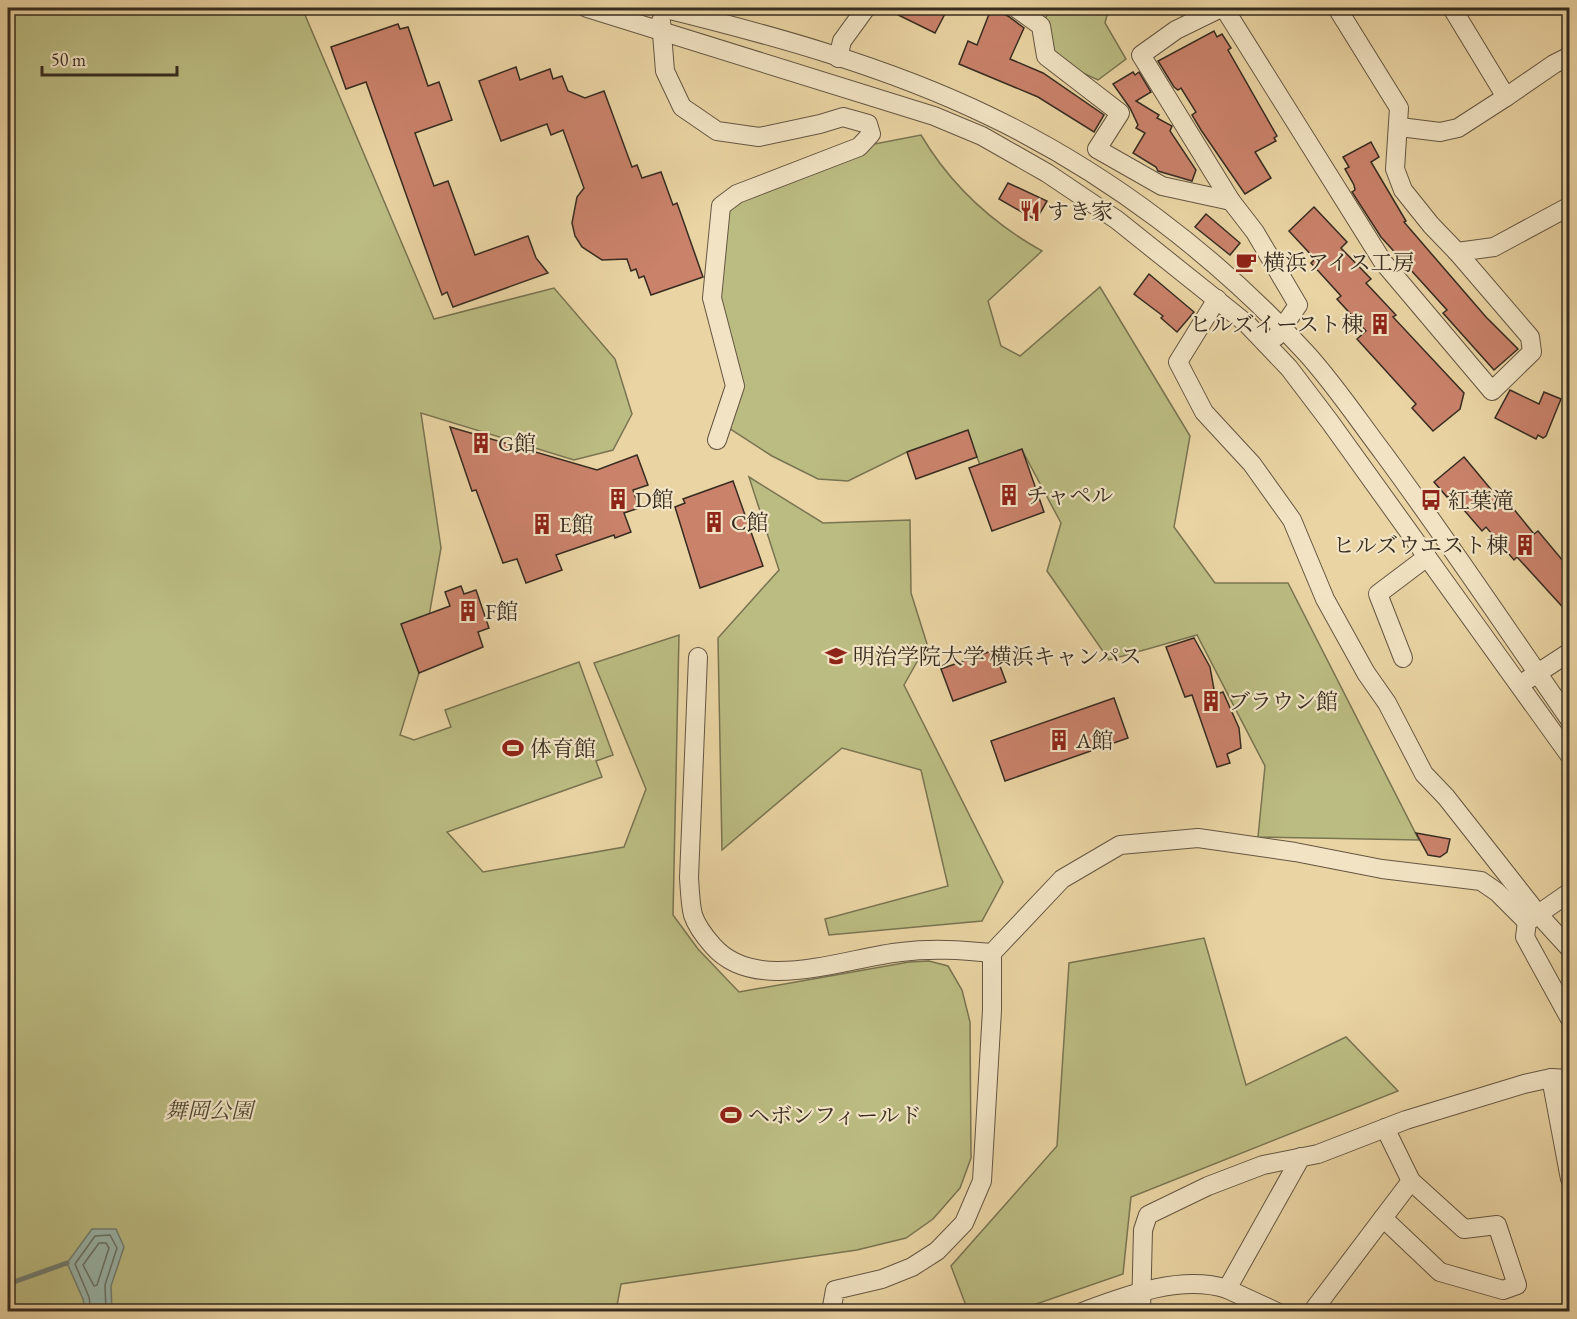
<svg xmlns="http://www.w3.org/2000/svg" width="1577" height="1319" font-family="'EB Garamond','Noto Serif JP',serif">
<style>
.green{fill:#bbbc82;stroke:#797452;stroke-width:1.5}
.water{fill:#99b7ad;stroke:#727f75;stroke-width:1.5}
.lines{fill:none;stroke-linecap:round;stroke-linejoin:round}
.shore{stroke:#687267;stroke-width:1.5}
.stream{stroke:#727f75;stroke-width:5}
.building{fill:#ca826b;stroke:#372c21;stroke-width:1.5}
.minor-casing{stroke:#645642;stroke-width:20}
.minor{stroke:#f1e3c3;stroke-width:18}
.labels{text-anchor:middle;stroke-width:4.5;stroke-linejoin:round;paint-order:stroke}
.poi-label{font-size:22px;fill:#372c21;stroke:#f1e3c3;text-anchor:start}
.park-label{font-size:22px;font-style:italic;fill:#514934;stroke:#f1e3c3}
</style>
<rect width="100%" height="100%" fill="#ead4a3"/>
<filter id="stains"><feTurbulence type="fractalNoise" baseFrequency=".00333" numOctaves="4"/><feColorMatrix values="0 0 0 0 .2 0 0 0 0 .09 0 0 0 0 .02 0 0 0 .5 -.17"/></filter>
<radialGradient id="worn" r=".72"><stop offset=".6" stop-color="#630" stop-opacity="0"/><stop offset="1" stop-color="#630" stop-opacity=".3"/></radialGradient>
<g class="green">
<polygon points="8,8 296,8 305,15 434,319 554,288 615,359 632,414 613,450 574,460 421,413 441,548 419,673 400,735 414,740 451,727 445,710 579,662 613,755 596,761 602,777 447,832 483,872 624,847 646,789 594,663 679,635 673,915 698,949 739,992 909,962 929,961 948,966 962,990 970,1022 971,1158 960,1188 933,1219 906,1238 857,1250 621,1284 616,1311 8,1311"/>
<polygon points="1050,8 1109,8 1105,23 1126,59 1098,80 1070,67 1051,53 1045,19"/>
<path d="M 921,135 C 950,184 992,223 1042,251 L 988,301 L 1001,346 L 1020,356 L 1100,287 L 1190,436 L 1174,527 L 1215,583 L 1288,583 L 1419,840 L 1258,837 L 1265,766 L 1197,635 L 1109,660 L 1047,571 L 1061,523 L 1022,450 L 980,465 L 967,431 L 907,452 L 848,481 L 818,479 L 772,456 L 724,425 L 735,386 L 712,298 L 721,206 L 859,147 Z"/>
<polygon points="749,477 823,523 910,520 911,593 927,644 904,685 1003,882 982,921 829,935 825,919 948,886 921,770 842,748 722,850 718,638 779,570"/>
<polygon points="1204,938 1246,1085 1346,1037 1398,1091 1131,1197 1123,1274 1016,1311 968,1311 951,1266 1057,1146 1069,963"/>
</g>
<polygon class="water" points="92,1229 116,1229 124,1247 111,1286 112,1311 85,1311 83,1299 67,1263"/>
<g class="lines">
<g class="shore">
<polygon points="99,1243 106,1243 109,1248 97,1285 94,1286 83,1265"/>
<polyline points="91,1312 89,1297 75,1264 95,1236 110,1235 117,1248 105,1285 106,1312"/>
</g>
<polyline class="stream" points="8,1284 67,1263"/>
</g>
<g class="building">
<polygon points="884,8 948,8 935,33"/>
<polygon points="991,9 1008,16 1024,28 1010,59 1043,73 1104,115 1094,132 1038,97 959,64 968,41 977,45"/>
<polygon points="398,24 400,29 408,27 428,86 439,82 452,120 415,133 434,186 448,181 475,255 528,236 536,258 548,273 453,307 447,292 442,295 366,82 346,89 331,47"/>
<polygon points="1214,31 1217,37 1222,34 1231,48 1228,50 1277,136 1274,138 1276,141 1255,152 1271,178 1245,194 1201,130 1192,115 1196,112 1181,88 1178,90 1174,87 1158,61"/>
<polygon points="516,67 520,80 550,69 553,79 562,76 568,91 585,98 604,91 632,167 637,165 642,178 661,172 673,205 677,203 703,277 651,295 644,276 639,278 636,269 631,271 627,259 602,260 582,247 575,236 572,223 577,197 584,188 563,130 551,135 547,124 501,141 479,81"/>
<polygon points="1133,72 1135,75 1139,72 1151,92 1136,101 1159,115 1157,118 1172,126 1170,131 1196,170 1192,181 1158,171 1156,167 1133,153 1145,133 1136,128 1138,125 1130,108 1113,84"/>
<polygon points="1371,142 1379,157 1371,162 1406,221 1404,222 1486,317 1518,349 1494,370 1443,313 1447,310 1381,237 1352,192 1355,190 1354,185 1345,169 1349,167 1343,157"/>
<polygon points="1008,183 1047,201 1036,220 999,199"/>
<polygon points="1314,207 1347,242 1341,248 1371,279 1366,283 1396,315 1393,317 1464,393 1460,409 1433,431 1412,408 1416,404 1357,339 1366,331 1337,299 1341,296 1311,263 1315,259 1289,231"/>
<polygon points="1206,214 1240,243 1230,255 1195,227"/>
<polygon points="1149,274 1194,312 1177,332 1161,318 1163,316 1134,294"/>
<polygon points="1510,390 1539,404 1544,392 1561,399 1546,436 1543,438 1538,435 1536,439 1495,418"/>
<polygon points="450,427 597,470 637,455 648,485 633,490 639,508 624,513 631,532 615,538 614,535 556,555 562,570 526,583 517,559 503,563 476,490 472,491"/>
<polygon points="968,430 977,457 916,479 907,452"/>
<polygon points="1022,449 1044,512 992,531 969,468"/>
<polygon points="1464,457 1504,505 1508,502 1534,534 1538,531 1569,568 1569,614 1517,557 1514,560 1486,527 1482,531 1451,495 1447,497 1434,482"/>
<polygon points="733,481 763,566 700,588 675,507 685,503 683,499"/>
<polygon points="461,586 464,594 476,590 489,628 478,632 483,647 419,673 401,624 450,606 445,592"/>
<polygon points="1194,638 1210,667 1215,695 1223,692 1239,728 1241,748 1227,754 1230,763 1217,767 1192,695 1185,697 1166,647"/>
<polygon points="994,650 1006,682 953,701 941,669"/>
<polygon points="1114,698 1128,738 1005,781 991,741"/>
<polygon points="1416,833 1450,839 1447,852 1440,857 1428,855"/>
</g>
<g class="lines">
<defs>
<g id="minor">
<polyline points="587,8 934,116 982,136 1047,173 1117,220 1247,324 1289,368 1330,422 1570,756"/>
<path d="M 662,8 C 772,35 885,66 987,115 C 1107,172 1217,256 1307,354 C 1335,385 1359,421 1384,454 C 1448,541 1508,631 1570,720"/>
<polyline points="1016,8 1041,26 1046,56 1120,113 1097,149 1162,186 1231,201"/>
<polyline points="1221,8 1176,30 1141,55 1231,201 1255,232 1298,305 1276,337"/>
<polyline points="1224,8 1383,262 1492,391 1532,352 1530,337 1457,252 1494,247 1570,206"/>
<polyline points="1337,8 1399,108 1395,169 1403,190 1431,225 1457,252"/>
<polyline points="1452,8 1506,97 1554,64 1570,56"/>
<polyline points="661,21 665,71 682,107 717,131 759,137 820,124 843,117 868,124 871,134 859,147 737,194 721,206 712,298 735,386 717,440"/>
<polyline points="838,58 842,41 866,8"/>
<polyline points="1400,127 1440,132 1458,128 1506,97"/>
<polyline points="1217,299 1178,362 1204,412 1252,464 1292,520 1325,599 1366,673 1387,703 1424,774 1446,797 1538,914 1570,949"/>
<path d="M 698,657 L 689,878 C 690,890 690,903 693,915 C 697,927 705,937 713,946 C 756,995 844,958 901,952 C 932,948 961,950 992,953"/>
<polyline points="1403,658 1378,594 1427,557"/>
<polyline points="1527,680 1570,652"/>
<polyline points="1570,892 1527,922 1525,937 1570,1019"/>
<polyline points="1551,1078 1570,1179"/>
<polyline points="1383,1218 1411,1181"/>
<polyline points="831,1312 835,1290 882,1279 912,1267 937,1251 964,1223 982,1181 992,1010 992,953 1062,879 1120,845 1198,838 1295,852 1382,869 1481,881 1497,892 1527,922"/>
<path d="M 1082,1312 C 1125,1296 1181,1274 1227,1289"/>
<polyline points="1141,1312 1143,1230 1148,1215 1208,1186 1263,1165 1318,1154 1406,1120 1524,1084 1551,1078 1570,1079"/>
<polyline points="1277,1312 1227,1289 1301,1157"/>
<polyline points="1312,1312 1383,1218 1440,1272 1503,1290 1517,1285 1497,1225 1464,1229 1411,1181 1385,1128"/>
</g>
</defs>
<use href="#minor" class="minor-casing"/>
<use href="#minor" class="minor"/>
</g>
<defs>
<symbol id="restaurant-bare" viewBox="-9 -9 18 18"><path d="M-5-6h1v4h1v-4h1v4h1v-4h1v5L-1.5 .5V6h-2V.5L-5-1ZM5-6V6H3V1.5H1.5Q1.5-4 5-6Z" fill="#8f2418" stroke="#f1e3c3" stroke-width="2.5" paint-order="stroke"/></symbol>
<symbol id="cafe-bare" viewBox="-9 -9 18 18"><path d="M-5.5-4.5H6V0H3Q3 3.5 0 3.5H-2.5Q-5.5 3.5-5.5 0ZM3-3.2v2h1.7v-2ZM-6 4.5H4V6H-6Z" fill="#8f2418" stroke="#f1e3c3" stroke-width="2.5" paint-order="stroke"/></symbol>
<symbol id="building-bare" viewBox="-9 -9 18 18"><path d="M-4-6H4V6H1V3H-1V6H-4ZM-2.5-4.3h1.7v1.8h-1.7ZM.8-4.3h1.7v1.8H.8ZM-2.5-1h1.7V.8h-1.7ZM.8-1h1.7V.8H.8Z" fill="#8f2418" stroke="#f1e3c3" stroke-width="2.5" paint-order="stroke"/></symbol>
<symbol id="bus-bare" viewBox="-9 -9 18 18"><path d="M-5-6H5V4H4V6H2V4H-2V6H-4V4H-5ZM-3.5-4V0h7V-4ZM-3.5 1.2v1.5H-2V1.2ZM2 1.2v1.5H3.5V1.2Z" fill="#8f2418" stroke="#f1e3c3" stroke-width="2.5" paint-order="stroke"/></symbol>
<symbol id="university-bare" viewBox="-9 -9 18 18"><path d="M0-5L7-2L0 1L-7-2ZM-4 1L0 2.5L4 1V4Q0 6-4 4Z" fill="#8f2418" stroke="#f1e3c3" stroke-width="2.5" paint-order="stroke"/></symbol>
<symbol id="stadium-bare" viewBox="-9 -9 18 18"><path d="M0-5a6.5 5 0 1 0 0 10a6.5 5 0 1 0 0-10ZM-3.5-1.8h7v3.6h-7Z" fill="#8f2418" stroke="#f1e3c3" stroke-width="2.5" paint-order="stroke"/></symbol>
</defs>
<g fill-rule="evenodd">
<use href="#restaurant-bare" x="1015" y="196" width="30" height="30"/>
<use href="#cafe-bare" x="1231" y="247" width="30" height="30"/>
<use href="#building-bare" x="1365" y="309" width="30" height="30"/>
<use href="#building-bare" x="466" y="428" width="30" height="30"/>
<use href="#building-bare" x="994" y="480" width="30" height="30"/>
<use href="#building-bare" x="603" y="484" width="30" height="30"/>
<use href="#bus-bare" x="1416" y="485" width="30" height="30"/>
<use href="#building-bare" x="699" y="507" width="30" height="30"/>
<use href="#building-bare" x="527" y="509" width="30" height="30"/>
<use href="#building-bare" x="1510" y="530" width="30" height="30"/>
<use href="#building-bare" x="453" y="596" width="30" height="30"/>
<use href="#university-bare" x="821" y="641" width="30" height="30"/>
<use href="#building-bare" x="1196" y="686" width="30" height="30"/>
<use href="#building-bare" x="1044" y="725" width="30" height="30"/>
<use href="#stadium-bare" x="498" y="733" width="30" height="30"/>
<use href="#stadium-bare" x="716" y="1100" width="30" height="30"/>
</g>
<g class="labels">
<g class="poi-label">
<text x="1047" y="219">すき家</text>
<text x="1263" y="270">横浜アイス工房</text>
<text x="1363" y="332" text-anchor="end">ヒルズイースト棟</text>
<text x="498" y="451">G館</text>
<text x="1026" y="503">チャペル</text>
<text x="635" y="507">D館</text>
<text x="1448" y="508">紅葉滝</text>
<text x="731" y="530">C館</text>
<text x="559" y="532">E館</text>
<text x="1508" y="553" text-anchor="end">ヒルズウエスト棟</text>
<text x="485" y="619">F館</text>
<text x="853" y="664">明治学院大学 横浜キャンパス</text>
<text x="1228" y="709">ブラウン館</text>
<text x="1076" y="748">A館</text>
<text x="530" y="756">体育館</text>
<text x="748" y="1123">ヘボンフィールド</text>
</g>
<g class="park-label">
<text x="209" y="1118">舞岡公園</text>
</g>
</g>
<rect width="1577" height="1319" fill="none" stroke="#ead4a3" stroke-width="30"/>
<rect x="9" y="9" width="1559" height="1301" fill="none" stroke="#372c21" stroke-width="3"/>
<rect x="15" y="15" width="1547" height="1289" fill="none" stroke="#372c21" stroke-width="1.5"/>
<path d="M42 66v9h135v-9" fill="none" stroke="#372c21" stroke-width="3"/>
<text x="51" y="66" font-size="18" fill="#372c21" stroke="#f1e3c3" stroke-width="4.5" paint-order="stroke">50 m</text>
<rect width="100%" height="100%" filter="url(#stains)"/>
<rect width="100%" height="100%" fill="url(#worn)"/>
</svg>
